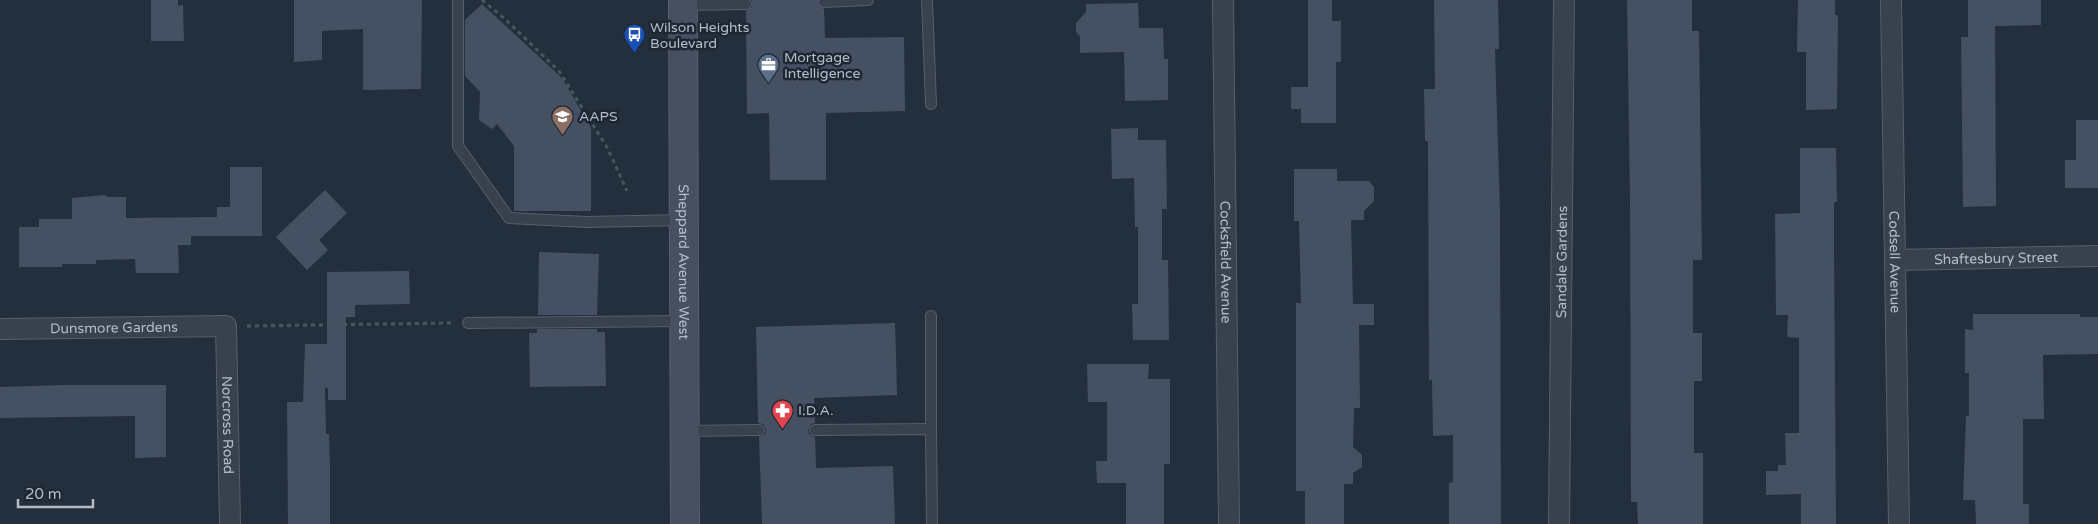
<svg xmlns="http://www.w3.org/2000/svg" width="2098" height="524" font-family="'Varela Round',sans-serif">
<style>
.building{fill:#455162}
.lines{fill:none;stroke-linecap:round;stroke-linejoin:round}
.lane-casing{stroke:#565f6c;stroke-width:12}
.street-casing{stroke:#565f6c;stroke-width:22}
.secondary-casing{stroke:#565f6c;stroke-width:30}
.path{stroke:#44595c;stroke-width:3;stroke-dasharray:4 4;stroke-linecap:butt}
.lane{stroke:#38414e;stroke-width:10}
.street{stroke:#38414e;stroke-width:20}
.secondary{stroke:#465061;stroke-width:28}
.labels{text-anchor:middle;stroke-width:5;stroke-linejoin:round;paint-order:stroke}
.poi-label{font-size:14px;fill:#b4bcc9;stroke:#1d2633;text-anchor:start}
.street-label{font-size:14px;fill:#b4bcc9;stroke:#1d2633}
</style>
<rect width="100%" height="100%" fill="#242f3e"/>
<g class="building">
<polygon points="151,0 178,0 178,6 183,5 184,41 151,41"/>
<polygon points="294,0 422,0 421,89 363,90 363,29 322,31 322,60 294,62"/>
<polygon points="752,0 818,0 819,6 824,9 825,38 904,37 905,111 826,113 826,180 770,180 769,113 747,114 746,11 752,7"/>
<polygon points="1308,0 1332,0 1332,21 1341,21 1341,62 1336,62 1336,123 1301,123 1301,109 1291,109 1291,87 1308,87"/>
<polygon points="1434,0 1498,0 1499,49 1495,49 1500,212 1501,524 1449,524 1449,483 1453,482 1453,435 1433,436 1432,380 1429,380 1428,141 1425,141 1424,89 1435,89"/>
<polygon points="1627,0 1692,0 1692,31 1699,31 1702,260 1693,260 1693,333 1702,333 1702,381 1694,381 1694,453 1703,453 1703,524 1638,524 1637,502 1631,502 1630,200"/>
<polygon points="1798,0 1835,0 1835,15 1838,15 1837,109 1806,110 1806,52 1797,52"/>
<polygon points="1968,0 2041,0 2041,25 1995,26 1996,206 1963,207 1961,37 1968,37"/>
<polygon points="1138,3 1139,28 1163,28 1164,59 1168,59 1168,100 1125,101 1124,52 1080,53 1080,36 1076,32 1076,23 1086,12 1086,4"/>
<polygon points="482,4 562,78 591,128 591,211 514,211 514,146 497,124 492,129 479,120 480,92 465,76 465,20"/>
<polygon points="2076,120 2098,120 2098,188 2065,188 2065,160 2076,160"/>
<polygon points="1138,128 1138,140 1166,140 1167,209 1162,209 1162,260 1168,260 1169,340 1133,340 1132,304 1138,304 1138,227 1135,227 1134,178 1112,179 1111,129"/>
<polygon points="1800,148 1836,148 1837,202 1834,202 1834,247 1836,524 1801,524 1801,494 1766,495 1766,471 1778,471 1778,465 1786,465 1785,433 1799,433 1799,338 1787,337 1788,315 1776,315 1775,214 1800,213"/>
<polygon points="230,167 262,167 262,236 191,236 191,245 178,245 179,273 136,273 135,259 96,260 96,264 62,264 62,267 19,267 19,227 39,227 39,219 72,219 72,198 104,195 108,197 126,197 126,218 217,217 217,207 230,207"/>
<polygon points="1294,169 1337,169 1337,181 1369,181 1374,187 1374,201 1364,211 1364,220 1351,220 1353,304 1374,304 1374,325 1359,325 1360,408 1354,408 1353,447 1362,455 1362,467 1353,473 1353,484 1344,484 1344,524 1305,524 1305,491 1296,491 1296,303 1301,303 1299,221 1294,221"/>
<polygon points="325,190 347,213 319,240 328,250 307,270 276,237"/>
<polygon points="539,252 599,254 597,315 538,315"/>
<polygon points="409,271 410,304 355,305 355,317 346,317 346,400 328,400 328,388 325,388 326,434 329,434 330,467 330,524 288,524 287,402 303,402 305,344 327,344 327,272"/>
<polygon points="1973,314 2080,314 2080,317 2098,317 2098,354 2043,355 2044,419 2023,419 2023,504 2029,504 2029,524 1976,524 1975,500 1963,500 1966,416 1969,416 1969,373 1965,373 1965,329 1973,330"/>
<polygon points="895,323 897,395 814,398 815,423 811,424 808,430 809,434 815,437 816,468 893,466 895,524 762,524 759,437 765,434 766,429 763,424 758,423 756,327"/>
<polygon points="537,329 597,329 597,332 605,332 606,386 530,387 529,333 537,333"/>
<polygon points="1087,364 1149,364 1148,379 1170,379 1170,464 1164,464 1164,524 1126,524 1126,483 1097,483 1096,461 1107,461 1107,402 1088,402"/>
<polygon points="64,385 166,385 166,457 135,458 135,416 0,418 0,387"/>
</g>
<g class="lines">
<defs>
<g id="lane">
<polyline points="458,0 458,146 509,218 586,222 684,220"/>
<polyline points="927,0 931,104"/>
<polyline points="824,2 868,0"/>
<polyline points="684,5 746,4"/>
<polyline points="931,316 931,429"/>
<polyline points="468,323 684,321"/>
<polyline points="815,430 931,429 932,524"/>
<polyline points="686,431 759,430"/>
</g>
<g id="street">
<path id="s1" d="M 1223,0 L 1229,524"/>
<path id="s2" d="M 1891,0 L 1899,524"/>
<path id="s3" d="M 1895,260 L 2098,256"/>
<path id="s4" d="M 0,329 L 226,326 L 230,524"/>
<path id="s5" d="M 1559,524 L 1564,0"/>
</g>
<g id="secondary">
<path id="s6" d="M 683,0 L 685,524"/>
</g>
</defs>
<use href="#lane" class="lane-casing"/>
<use href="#street" class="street-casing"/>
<use href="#secondary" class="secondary-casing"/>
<g class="path">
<polyline points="482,0 505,19 559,71 608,149 627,191"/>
<polyline points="247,326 451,323"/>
</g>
<use href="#lane" class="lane"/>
<use href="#street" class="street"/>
<use href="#secondary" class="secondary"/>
</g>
<defs>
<symbol id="bus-pin" viewBox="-11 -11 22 30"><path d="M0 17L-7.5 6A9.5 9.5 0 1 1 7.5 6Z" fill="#1a4fb4" stroke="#1d2633"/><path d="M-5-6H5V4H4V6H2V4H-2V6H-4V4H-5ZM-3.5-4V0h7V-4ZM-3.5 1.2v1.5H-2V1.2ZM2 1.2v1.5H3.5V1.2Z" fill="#fff"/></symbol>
<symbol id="office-pin" viewBox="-11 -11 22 30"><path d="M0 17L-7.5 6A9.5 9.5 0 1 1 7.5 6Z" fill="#5c6f8a" stroke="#1d2633"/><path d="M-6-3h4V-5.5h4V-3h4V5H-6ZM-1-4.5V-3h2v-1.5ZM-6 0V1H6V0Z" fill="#fff"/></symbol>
<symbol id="university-pin" viewBox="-11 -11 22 30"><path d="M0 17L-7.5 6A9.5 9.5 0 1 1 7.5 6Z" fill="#8d6e63" stroke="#1d2633"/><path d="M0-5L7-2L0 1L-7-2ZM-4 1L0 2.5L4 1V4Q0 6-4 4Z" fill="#fff"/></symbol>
<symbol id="pharmacy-pin" viewBox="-11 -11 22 30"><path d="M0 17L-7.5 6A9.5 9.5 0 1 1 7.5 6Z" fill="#e0444e" stroke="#1d2633"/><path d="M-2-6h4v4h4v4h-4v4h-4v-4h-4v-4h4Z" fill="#fff"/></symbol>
</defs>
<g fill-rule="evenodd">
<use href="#bus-pin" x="622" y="22" width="25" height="34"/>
<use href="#office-pin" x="756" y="52" width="25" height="34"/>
<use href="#university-pin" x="550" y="104" width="25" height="34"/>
<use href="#pharmacy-pin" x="770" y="398" width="25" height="34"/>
</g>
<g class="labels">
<g class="poi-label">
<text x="650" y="32">Wilson Heights<tspan x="650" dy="16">Boulevard</tspan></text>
<text x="784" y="62">Mortgage<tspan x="784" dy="16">Intelligence</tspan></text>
<text x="579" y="121">AAPS</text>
<text x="798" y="415">I.D.A.</text>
</g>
<g class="street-label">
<text dy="5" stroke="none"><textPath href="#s3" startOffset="101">Shaftesbury Street</textPath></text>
<text dy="5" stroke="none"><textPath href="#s6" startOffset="262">Sheppard Avenue West</textPath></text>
<text dy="5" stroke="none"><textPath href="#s1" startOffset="262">Cocksfield Avenue</textPath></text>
<text dy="5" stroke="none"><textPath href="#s5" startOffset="262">Sandale Gardens</textPath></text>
<text dy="5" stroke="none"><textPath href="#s2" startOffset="262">Codsell Avenue</textPath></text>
<text dy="5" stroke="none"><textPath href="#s4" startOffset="114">Dunsmore Gardens</textPath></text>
<text dy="5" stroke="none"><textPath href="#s4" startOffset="325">Norcross Road</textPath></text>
</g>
</g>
<path d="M18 499v8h75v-8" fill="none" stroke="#b4bcc9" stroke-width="2.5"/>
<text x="25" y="499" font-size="15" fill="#b4bcc9" stroke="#1d2633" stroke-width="4" paint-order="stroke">20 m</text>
</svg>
